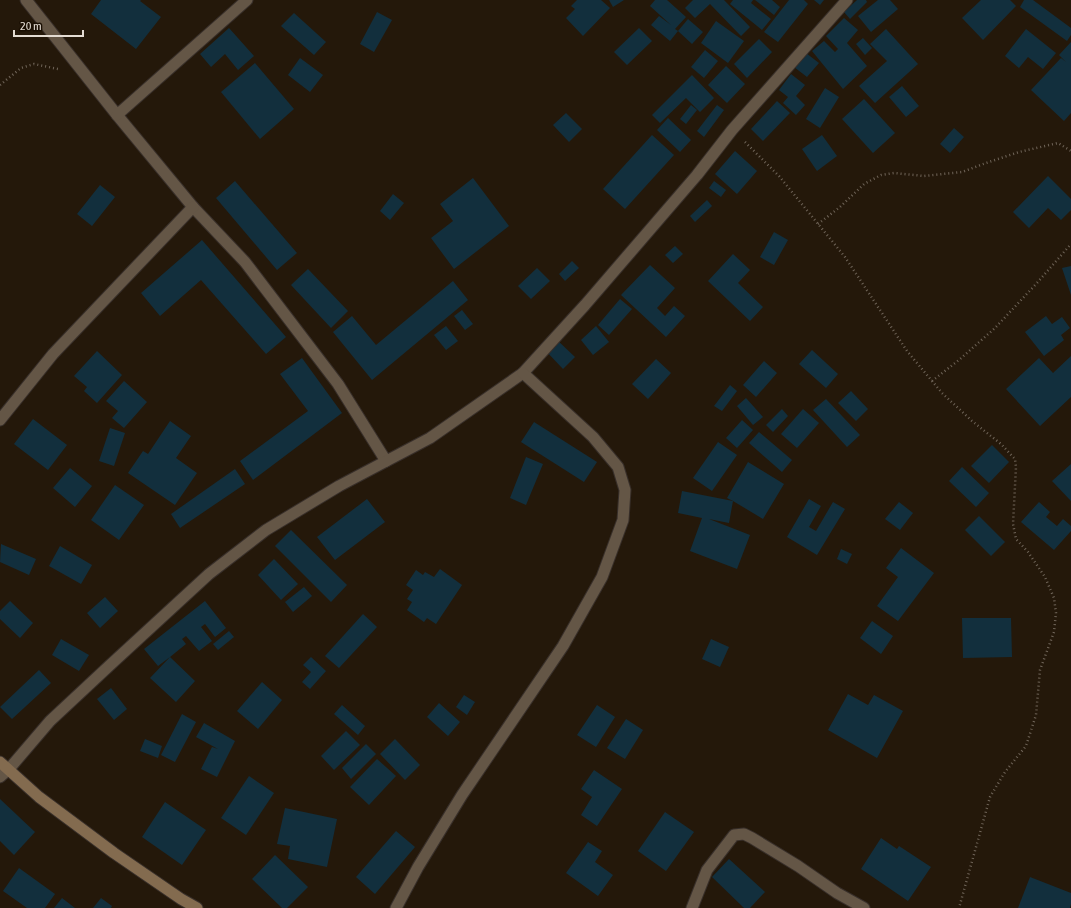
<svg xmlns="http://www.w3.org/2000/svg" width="1071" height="908" font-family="'Asap Condensed',sans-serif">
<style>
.building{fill:#122f3d}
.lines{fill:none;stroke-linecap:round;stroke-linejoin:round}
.minor-casing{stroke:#382f2a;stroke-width:13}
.secondary-casing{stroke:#382f2a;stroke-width:13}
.path{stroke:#706559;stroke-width:2.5;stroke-dasharray:1 3;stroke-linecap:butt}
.minor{stroke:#645646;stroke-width:11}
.secondary{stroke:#836b4f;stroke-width:11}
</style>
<rect width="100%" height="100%" fill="#24180a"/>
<g class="building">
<polygon points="101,0 141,0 140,1 161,17 136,49 91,14"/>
<polygon points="577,0 601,0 610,8 583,36 566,18 575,9 571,6"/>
<polygon points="609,0 624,0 613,7"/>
<polygon points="655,0 667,0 686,17 675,29 678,31 670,41 651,25 659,16 671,25 650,6"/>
<polygon points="693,0 724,0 750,27 741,36 710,4 695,18 685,8"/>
<polygon points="733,0 753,0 751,3 771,19 762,30 730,4"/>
<polygon points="755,0 772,0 780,7 774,15"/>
<polygon points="789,0 804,0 808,4 778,42 764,32"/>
<polygon points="814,0 824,0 820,5"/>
<polygon points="857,0 866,0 867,2 850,19 844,12"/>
<polygon points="878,0 890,0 898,9 871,32 858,16"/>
<polygon points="981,0 1010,0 1016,6 983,40 962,18"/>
<polygon points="1024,0 1033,0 1071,28 1071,35 1067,41 1020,7"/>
<polygon points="377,12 392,20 374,52 360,44"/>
<polygon points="294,13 326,42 314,55 281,26"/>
<polygon points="844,18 858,30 847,43 867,66 843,89 812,51 824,41 835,52 838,49 826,36"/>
<polygon points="688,19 703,32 692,44 678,31"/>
<polygon points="716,21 744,41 728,63 701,43"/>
<polygon points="229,28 254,56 238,70 225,54 211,67 200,54"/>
<polygon points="639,28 652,41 627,65 614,52"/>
<polygon points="886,29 918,64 875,103 859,86 887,61 870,44"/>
<polygon points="1026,29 1056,53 1043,69 1028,57 1019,68 1005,56"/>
<polygon points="863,38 872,48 865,55 856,44"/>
<polygon points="759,39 772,52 747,78 734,64"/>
<polygon points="1071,42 1071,113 1064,121 1031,90 1061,58 1066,62 1059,55"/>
<polygon points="705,50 718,61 704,78 691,67"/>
<polygon points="806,53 819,63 807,77 794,67"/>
<polygon points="300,58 323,75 310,92 288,75"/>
<polygon points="255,63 294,109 260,139 221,92"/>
<polygon points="726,66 745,84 727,103 708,85"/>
<polygon points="791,74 805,85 796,96 805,105 796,115 783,103 788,97 779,90"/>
<polygon points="692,75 714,98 700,112 686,98 660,123 652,115"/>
<polygon points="902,86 919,106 906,117 889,97"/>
<polygon points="825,88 839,97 820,128 806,119"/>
<polygon points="864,99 895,133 873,153 842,119"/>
<polygon points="777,101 790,113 763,141 751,129"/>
<polygon points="691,105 697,110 686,124 680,119"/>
<polygon points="717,105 724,110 704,137 697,131"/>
<polygon points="566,113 582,129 569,142 553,125"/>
<polygon points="668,118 691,140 680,152 657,130"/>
<polygon points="954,128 964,137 950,153 940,144"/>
<polygon points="652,135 674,155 625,209 603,189"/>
<polygon points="822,135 837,156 817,171 802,149"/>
<polygon points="735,151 757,171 737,194 715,174"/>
<polygon points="1048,176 1071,199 1071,210 1061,220 1048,208 1029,228 1013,212"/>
<polygon points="473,178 509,226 454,269 431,238 453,221 440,204"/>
<polygon points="235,181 297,253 277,270 216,198"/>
<polygon points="714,181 726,190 721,197 709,188"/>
<polygon points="100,185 115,197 92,226 77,214"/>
<polygon points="393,194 404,203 390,220 380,211"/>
<polygon points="707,200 712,206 695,222 690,216"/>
<polygon points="774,232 788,240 774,265 760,257"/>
<polygon points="202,240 286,337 266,354 201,280 160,316 141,293"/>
<polygon points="675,246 683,254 673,263 665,255"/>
<polygon points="733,254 750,270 738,283 763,307 750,321 708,281"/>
<polygon points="572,261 579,268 565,281 559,274"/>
<polygon points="650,265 675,288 657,308 665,316 674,306 685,316 666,337 621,295"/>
<polygon points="1071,266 1071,295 1062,268"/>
<polygon points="537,268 550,281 531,299 518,286"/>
<polygon points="308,269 348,311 331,328 291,285"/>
<polygon points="453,281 468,300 372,380 333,332 352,316 376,345"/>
<polygon points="620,299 632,309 609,335 598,325"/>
<polygon points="462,310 473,324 465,330 454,316"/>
<polygon points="1046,316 1052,324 1062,317 1070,328 1061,335 1064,340 1044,356 1025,332"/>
<polygon points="446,326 458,341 446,350 434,335"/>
<polygon points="596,326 609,342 593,355 581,340"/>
<polygon points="555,338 575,357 563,369 544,349"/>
<polygon points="812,350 838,374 826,388 799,364"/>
<polygon points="97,351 122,375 97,403 84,391 87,387 74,376"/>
<polygon points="1071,356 1071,397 1040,426 1006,389 1039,358 1053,373"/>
<polygon points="302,358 342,413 253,480 240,461 308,411 280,374"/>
<polygon points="656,359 671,373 648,399 632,384"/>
<polygon points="764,361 777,373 756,397 743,385"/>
<polygon points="124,381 147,402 124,428 112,418 118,411 106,401"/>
<polygon points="730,385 737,391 722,411 714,406"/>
<polygon points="851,391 868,409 856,421 838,403"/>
<polygon points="746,398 763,417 753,425 737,406"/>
<polygon points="826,399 860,435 847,447 813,410"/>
<polygon points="782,409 788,416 773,432 766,425"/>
<polygon points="803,409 819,423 797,448 781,434"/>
<polygon points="33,419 67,445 48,470 14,444"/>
<polygon points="742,420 753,430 737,448 726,438"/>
<polygon points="170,421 191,436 176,458 197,473 175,505 128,473 143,451 148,454"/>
<polygon points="534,422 597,462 584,482 521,442"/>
<polygon points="110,428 125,433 114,466 99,461"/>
<polygon points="759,432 792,460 782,472 749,443"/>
<polygon points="718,442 737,455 712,491 693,478"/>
<polygon points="992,445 1009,462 989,483 971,466"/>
<polygon points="526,457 543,464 526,505 510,498"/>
<polygon points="748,462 784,484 763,519 733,501 729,523 709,519 750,535 737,569 690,551 702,518 678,513 682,491 733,501 727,498"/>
<polygon points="1071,464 1071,501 1052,481"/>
<polygon points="962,467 989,493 976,507 949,481"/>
<polygon points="70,468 92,486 75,507 53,488"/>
<polygon points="235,469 245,484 180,528 171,514"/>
<polygon points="115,485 144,505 119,540 91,520"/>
<polygon points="367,499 385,522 335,560 317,537"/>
<polygon points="809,499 821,506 809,527 816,531 833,502 845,509 817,555 787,537"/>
<polygon points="899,502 913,513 900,530 885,519"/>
<polygon points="1039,502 1050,512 1046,517 1057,526 1063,519 1071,526 1071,531 1054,550 1021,522"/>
<polygon points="979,516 1005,542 991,556 965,530"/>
<polygon points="291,530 347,585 331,602 275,546"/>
<polygon points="1,544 36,559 29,575 0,562"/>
<polygon points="60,546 92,565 81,584 49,566"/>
<polygon points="901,548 934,573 898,621 877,606 898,577 886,568"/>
<polygon points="841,549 852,554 847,564 837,559"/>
<polygon points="274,559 298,584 281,600 258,575"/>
<polygon points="440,569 462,585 436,624 427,618 424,622 407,610 412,602 407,599 413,590 406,585 416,570 423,575 425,572 434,577"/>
<polygon points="304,587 312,596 293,612 285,602"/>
<polygon points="105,597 118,611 100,628 87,613"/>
<polygon points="10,601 33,623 20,638 0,619 0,611"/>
<polygon points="205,601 226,628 215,637 205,624 201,627 212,641 199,651 186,636 182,639 186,644 170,657 195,681 176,702 150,678 170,657 158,666 144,649"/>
<polygon points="363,614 377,627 339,668 325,656"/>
<polygon points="962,618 1011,618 1012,657 963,658"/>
<polygon points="872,621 893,636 881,654 860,638"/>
<polygon points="229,631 234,637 218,650 213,644"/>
<polygon points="61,639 89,655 79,671 52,655"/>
<polygon points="711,639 729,647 720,667 702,659"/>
<polygon points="311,657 326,671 310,689 302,682 311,672 303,665"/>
<polygon points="39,670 51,683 12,719 0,707"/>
<polygon points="262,682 282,700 258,729 237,711"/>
<polygon points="111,688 127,709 114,720 97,699"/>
<polygon points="848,694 868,705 874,695 903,711 877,758 828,730"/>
<polygon points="464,695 475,702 467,715 456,707"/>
<polygon points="439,703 460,722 448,736 427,717"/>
<polygon points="342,705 365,726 358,735 334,714"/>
<polygon points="597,705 615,717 596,747 577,735"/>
<polygon points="182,714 196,722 175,762 161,755"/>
<polygon points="626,719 643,730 625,759 607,748"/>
<polygon points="204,723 235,741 217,777 201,769 212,747 218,749 196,737"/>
<polygon points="346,731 360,745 334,770 321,756"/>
<polygon points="145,739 162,746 158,758 140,751"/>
<polygon points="395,739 420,765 405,780 380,754"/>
<polygon points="366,744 376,754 351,779 342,768"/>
<polygon points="377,759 396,776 369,805 350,787"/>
<polygon points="594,770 622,789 597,826 581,815 592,797 581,789"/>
<polygon points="249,776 274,793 246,835 221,818"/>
<polygon points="0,799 35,832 14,855 0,841"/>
<polygon points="165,802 206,830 182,865 142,837"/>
<polygon points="285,808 337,819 327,867 288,859 290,846 277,844"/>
<polygon points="665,812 694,832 666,871 638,851"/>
<polygon points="396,831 415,847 375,894 356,877"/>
<polygon points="881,838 897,849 899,846 931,867 908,901 861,869"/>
<polygon points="588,842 602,851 595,862 613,875 598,896 566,873"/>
<polygon points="275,855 308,887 287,908 282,908 252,879"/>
<polygon points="729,859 765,892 750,908 744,908 712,877"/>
<polygon points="19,868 55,894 45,908 27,908 3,891"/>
<polygon points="1030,877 1071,893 1071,904 1070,908 1018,908"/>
<polygon points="62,898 75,908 54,908"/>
<polygon points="101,898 112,906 111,908 93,908"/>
</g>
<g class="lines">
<defs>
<g id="minor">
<polyline points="26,0 117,115 193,207 245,262 338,384 386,461"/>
<polyline points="117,115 247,0"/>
<polyline points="0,420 53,354 193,207"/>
<polyline points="0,777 9,769 50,721 109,666 209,574 266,530 339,486 430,438 523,373 585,305 697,175 732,130 847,0"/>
<polyline points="396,908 418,867 462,795 563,646 602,577 623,520 625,490 618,467 593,437 523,373"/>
<polyline points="692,908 707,870 734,835 744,834 752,838 798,866 837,893 864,908"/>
</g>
<polyline id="secondary" points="0,762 39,797 114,853 181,899 197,908"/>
</defs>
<use href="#minor" class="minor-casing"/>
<use href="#secondary" class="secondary-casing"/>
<g class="path">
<polyline points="0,85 21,68 34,64 58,69"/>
<polyline points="745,142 779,176 845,257 907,351 942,393 972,421 1001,444 1015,459 1016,467 1013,524 1016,539 1028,552 1045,577 1054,598 1056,613 1054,632 1040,670 1036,715 1026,746 1005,772 990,797 959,908"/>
<polyline points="818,224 840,207 864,184 881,175 894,173 924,176 962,172 986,163 1019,152 1058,143 1071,151"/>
<polyline points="932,381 959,360 995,328 1037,283 1071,244"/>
</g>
<use href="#minor" class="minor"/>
<use href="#secondary" class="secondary"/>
</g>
<path d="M14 30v6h69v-6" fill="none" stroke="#e4dcd3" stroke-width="2"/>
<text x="20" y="30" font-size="12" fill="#e4dcd3" stroke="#1a0f03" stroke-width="3" paint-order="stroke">20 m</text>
</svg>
